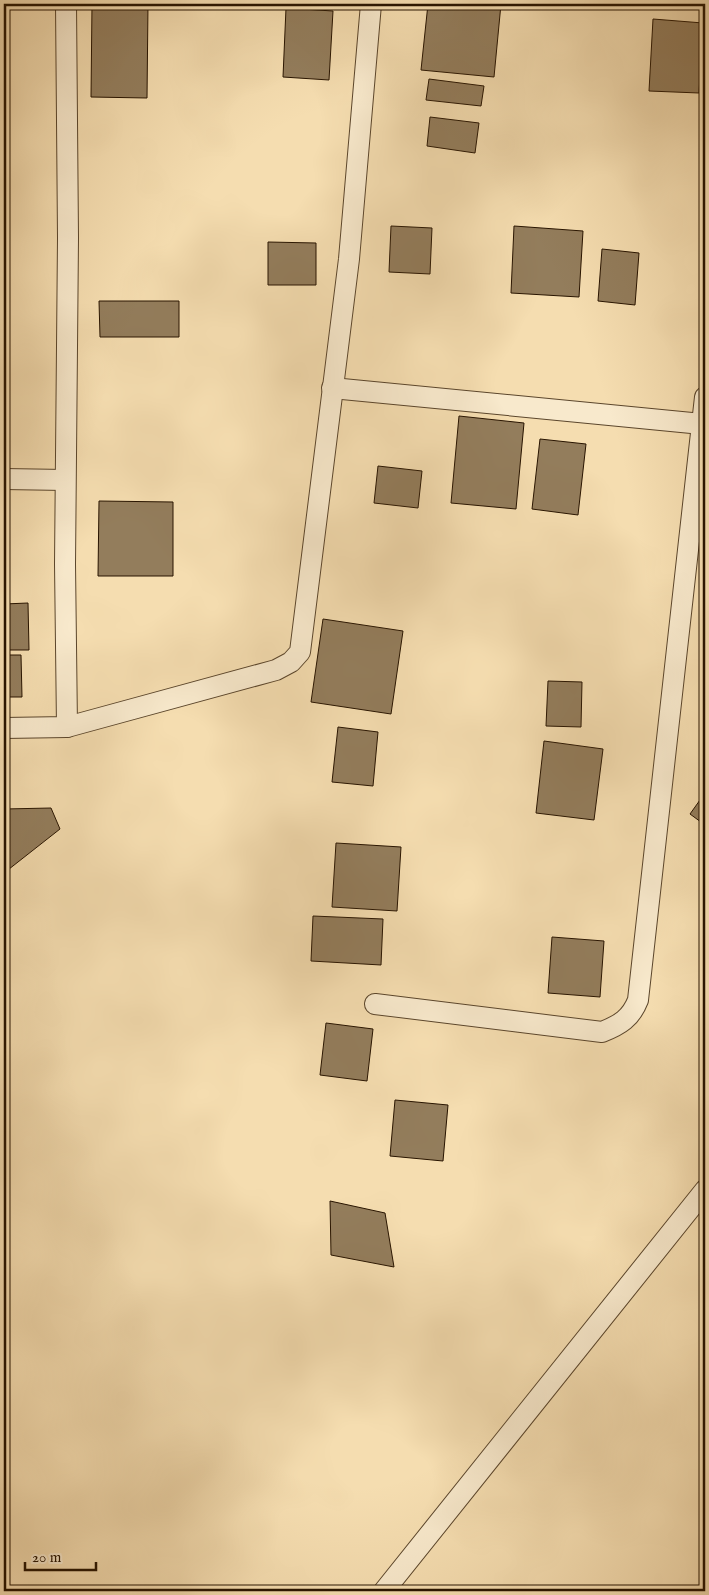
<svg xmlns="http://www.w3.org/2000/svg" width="709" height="1595" font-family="'IM FELL English',serif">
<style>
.building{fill:#937d5c;stroke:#281400}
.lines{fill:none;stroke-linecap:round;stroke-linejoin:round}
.street-casing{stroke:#5b462c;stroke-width:22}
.street{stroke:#f8e9cc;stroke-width:20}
</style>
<rect width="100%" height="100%" fill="#f5ddb0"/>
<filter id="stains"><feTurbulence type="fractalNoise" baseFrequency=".004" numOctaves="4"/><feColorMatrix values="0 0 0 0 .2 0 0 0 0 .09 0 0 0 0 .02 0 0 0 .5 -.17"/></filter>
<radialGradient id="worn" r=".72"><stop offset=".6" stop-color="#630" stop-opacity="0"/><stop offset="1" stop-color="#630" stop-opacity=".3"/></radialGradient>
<g class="building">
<polygon points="92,4 148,4 147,98 91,97"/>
<polygon points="428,4 501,4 494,77 421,70"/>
<polygon points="286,8 333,11 329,80 283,77"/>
<polygon points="653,19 703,23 699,93 649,91"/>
<polygon points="429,79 484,86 481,106 426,100"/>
<polygon points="430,117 479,123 475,153 427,146"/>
<polygon points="391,226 432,228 430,274 389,272"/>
<polygon points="514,226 583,231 579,297 511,293"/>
<polygon points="268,242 316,243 316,285 268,285"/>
<polygon points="602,249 639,253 635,305 598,301"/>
<polygon points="99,301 179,301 179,337 100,337"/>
<polygon points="459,416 524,423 516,509 451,503"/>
<polygon points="540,439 586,444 578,515 532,509"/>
<polygon points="378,466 422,471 418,508 374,503"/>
<polygon points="99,501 173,502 173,576 98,576"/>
<polygon points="28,603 29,650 4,650 4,604"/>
<polygon points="323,619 403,631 391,714 311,702"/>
<polygon points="4,655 21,655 22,697 4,697"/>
<polygon points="548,681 582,682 581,727 546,726"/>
<polygon points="338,727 378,732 373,786 332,782"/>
<polygon points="544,741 603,749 594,820 536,813"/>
<polygon points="705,793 705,825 690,814"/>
<polygon points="51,808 60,829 4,873 4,809"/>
<polygon points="336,843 401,847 397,911 332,907"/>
<polygon points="313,916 383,919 381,965 311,961"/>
<polygon points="552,937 604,941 600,997 548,993"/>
<polygon points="326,1023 373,1029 367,1081 320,1075"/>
<polygon points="395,1100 448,1105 443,1161 390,1156"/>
<polygon points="330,1201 385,1213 394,1267 331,1255"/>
</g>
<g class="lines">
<defs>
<g id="street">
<polyline points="66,4 68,238 65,564 67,727"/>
<polyline points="332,388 702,424"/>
<polyline points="4,479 65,480"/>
<polyline points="4,728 67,727 276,670 291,662 300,652 349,259 371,4"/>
<path d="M 375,1004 L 602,1032 C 620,1025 631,1018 638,1000 L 705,397"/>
<polyline points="384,1591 705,1190"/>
</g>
</defs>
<use href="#street" class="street-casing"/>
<use href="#street" class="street"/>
</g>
<rect width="709" height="1595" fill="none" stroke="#f5ddb0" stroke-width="20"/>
<rect x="5" y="5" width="699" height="1585" fill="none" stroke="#281400" stroke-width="2.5"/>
<rect x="10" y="10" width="689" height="1575" fill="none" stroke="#281400"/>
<path d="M25 1562v8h71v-8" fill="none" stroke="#281400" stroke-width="2.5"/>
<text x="32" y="1562" font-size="15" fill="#281400" stroke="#f8e9cc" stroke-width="4" paint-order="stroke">20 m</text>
<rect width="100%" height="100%" filter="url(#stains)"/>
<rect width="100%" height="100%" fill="url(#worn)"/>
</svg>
